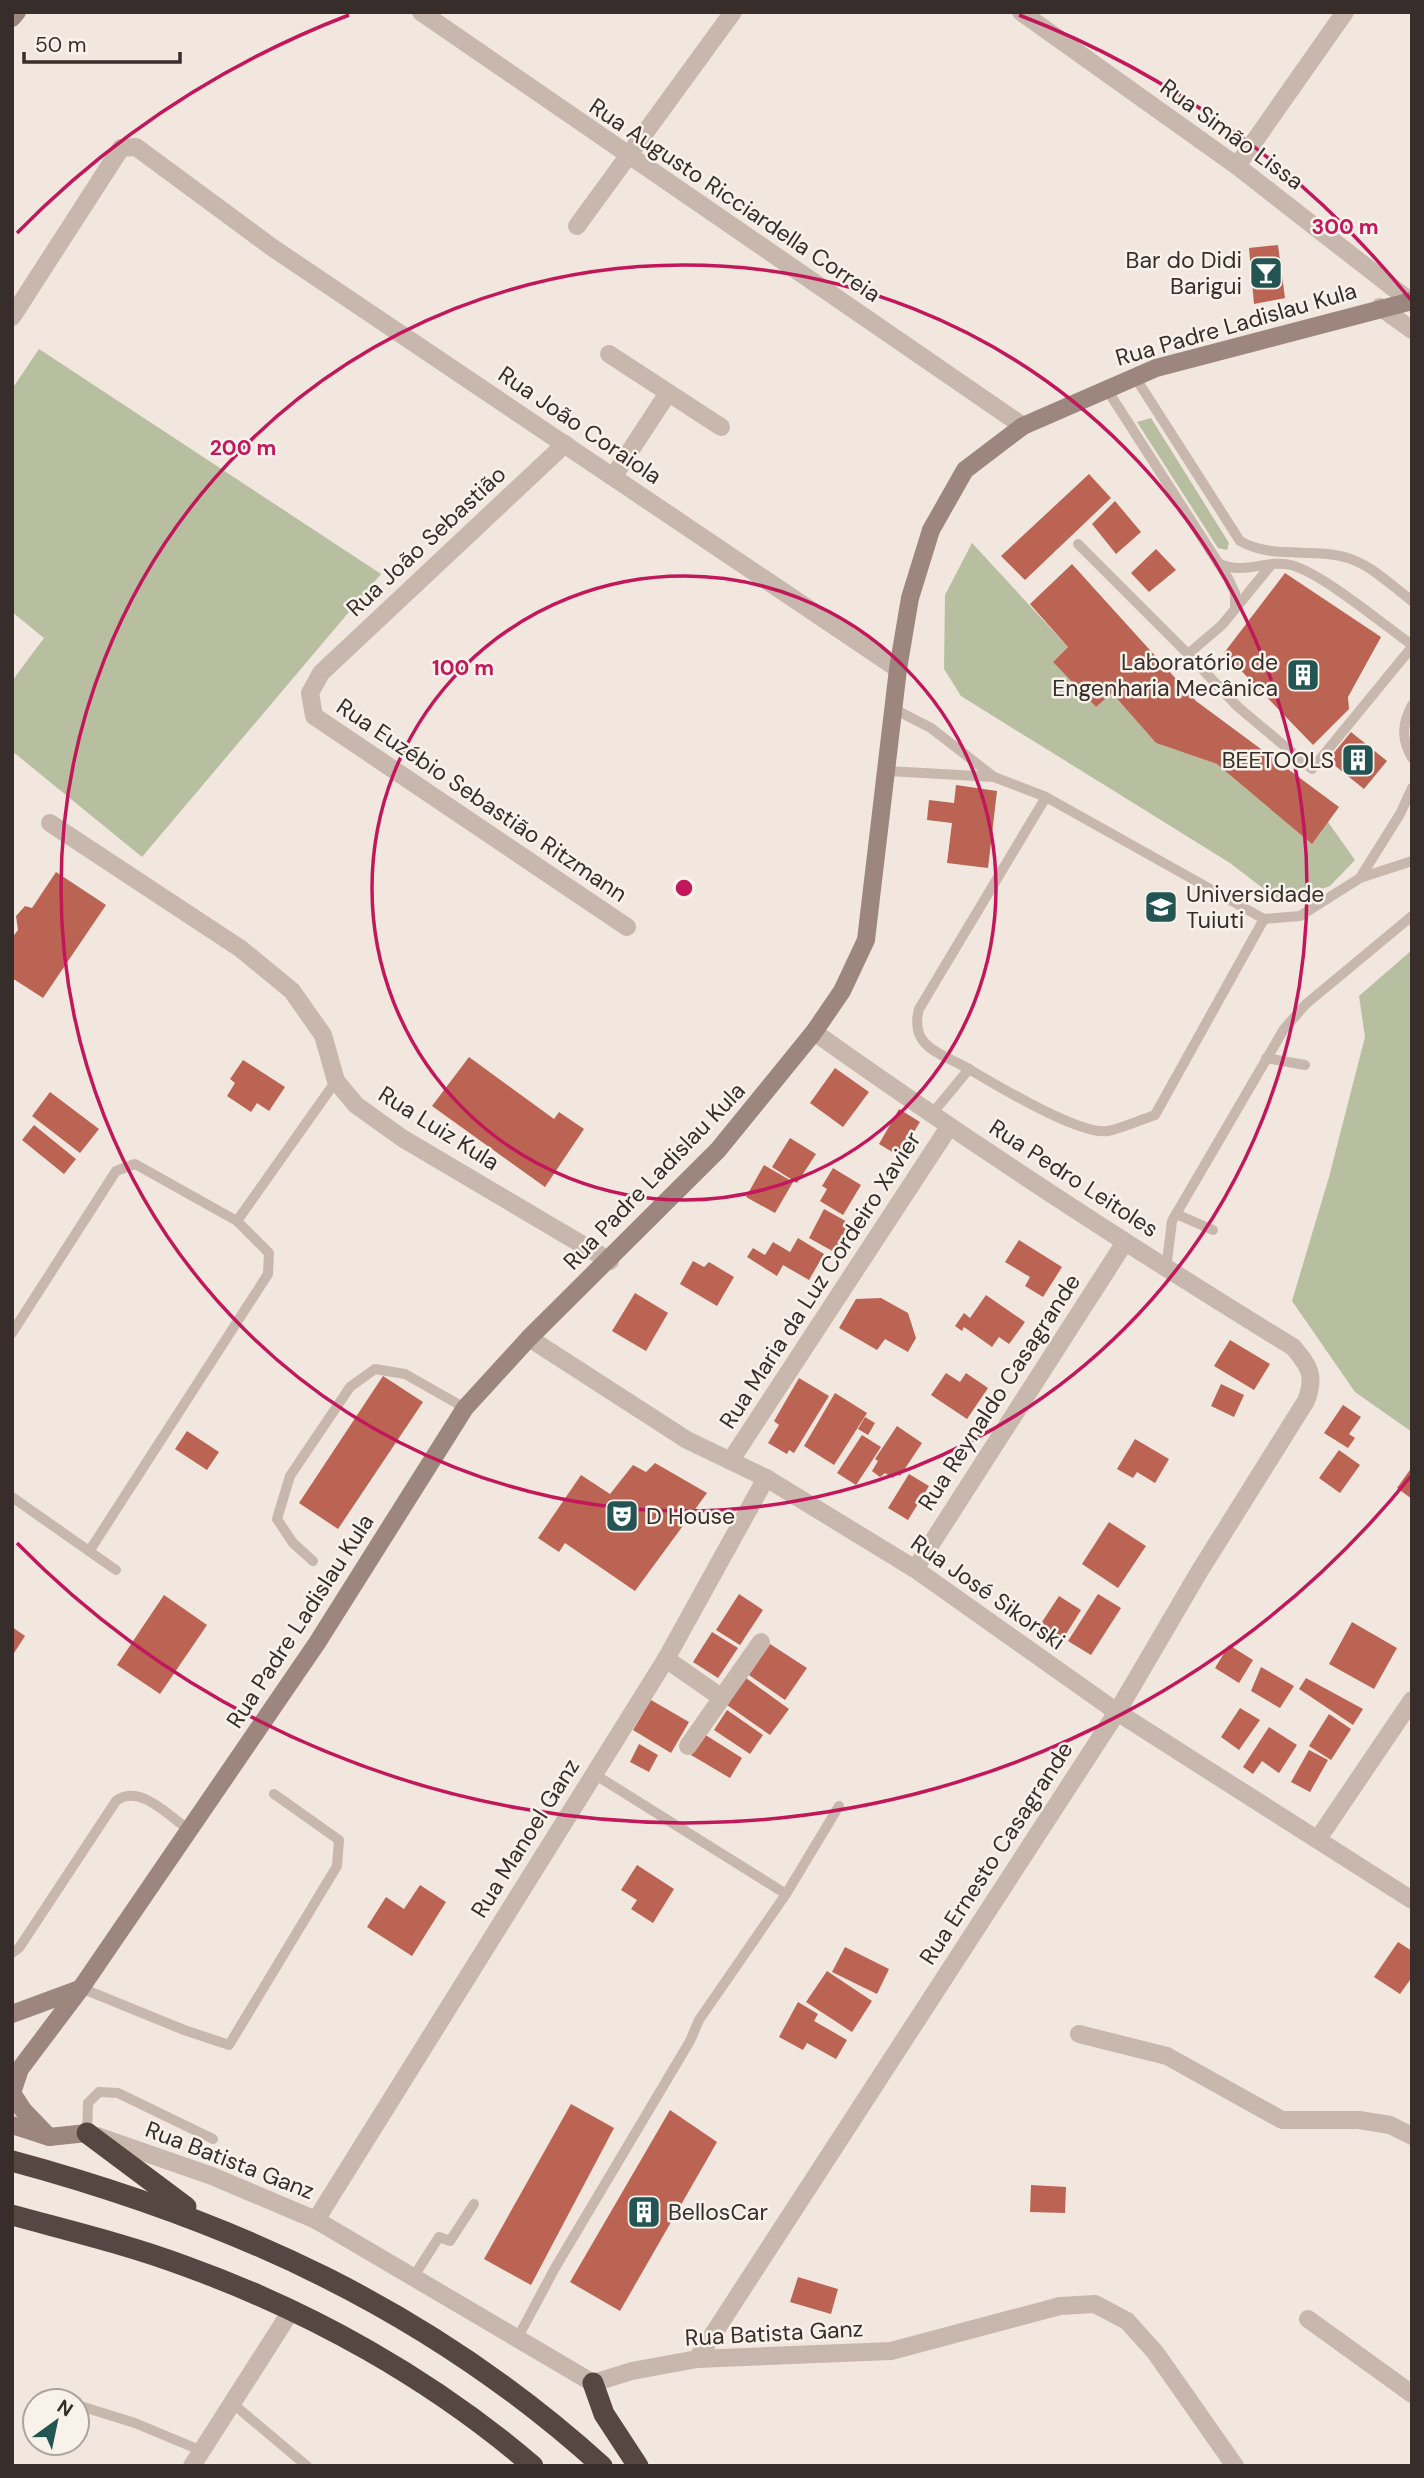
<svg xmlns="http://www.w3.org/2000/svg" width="1424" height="2478" font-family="'DM Sans',sans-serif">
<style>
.green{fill:#b7bfa0}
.building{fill:#bb6453}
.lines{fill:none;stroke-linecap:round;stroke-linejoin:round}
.lane{stroke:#c8b7ac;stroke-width:10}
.street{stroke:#c8b7ac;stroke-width:18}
.secondary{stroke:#9c867d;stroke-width:18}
.highway{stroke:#574742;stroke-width:21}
.ring{fill:none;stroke:#c2185b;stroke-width:3.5}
.labels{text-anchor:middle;stroke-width:5;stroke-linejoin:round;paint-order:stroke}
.street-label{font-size:23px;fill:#372d2a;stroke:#f9f2eb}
.poi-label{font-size:23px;fill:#372d2a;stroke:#f9f2eb;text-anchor:end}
.centre{fill:#c2185b;stroke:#f9f2eb;stroke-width:3.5}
.ring-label{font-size:21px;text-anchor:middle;font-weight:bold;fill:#c2185b;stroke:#f9f2eb;stroke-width:5;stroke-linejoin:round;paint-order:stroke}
</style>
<rect width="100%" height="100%" fill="#f1e7df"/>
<g class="green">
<polygon points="39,349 381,574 142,857 12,751 12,681 44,638 12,612 12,389"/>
<polygon points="1151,418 1229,543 1227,550 1218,548 1137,422"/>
<polygon points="972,543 1068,647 1053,662 1096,707 1112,693 1156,743 1217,764 1328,822 1355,860 1330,886 1282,903 1230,863 961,696 944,669 945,595"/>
<polygon points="1412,950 1412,1432 1355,1392 1292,1301 1329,1177 1365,1037 1359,996"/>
</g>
<g class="building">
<polygon points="1278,245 1285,298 1254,304 1249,248"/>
<polygon points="1089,474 1111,498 1025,580 1001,556"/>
<polygon points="1115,501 1141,532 1116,554 1092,524"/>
<polygon points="1156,549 1176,570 1149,592 1131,573"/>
<polygon points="1072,564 1196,701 1339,807 1312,844 1217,764 1156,743 1112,693 1096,707 1053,662 1068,647 1030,604"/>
<polygon points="1285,573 1381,637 1348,697 1349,709 1313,745 1224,653"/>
<polygon points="1351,732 1387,761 1364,789 1328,760"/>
<polygon points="956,785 997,791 988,868 947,863 952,823 927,820 929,800 954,803"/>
<polygon points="56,872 106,905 43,998 12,978 12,938 18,930 16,916 25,906 32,908"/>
<polygon points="469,1057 554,1119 559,1112 584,1129 545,1187 432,1106"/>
<polygon points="243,1060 285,1087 269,1111 257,1103 251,1112 227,1096 235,1083 230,1079"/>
<polygon points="835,1068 869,1092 843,1127 810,1103"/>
<polygon points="50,1092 99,1129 80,1153 32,1116"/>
<polygon points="899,1109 920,1122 899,1156 879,1144"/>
<polygon points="34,1125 76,1159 64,1174 22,1140"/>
<polygon points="790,1138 816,1154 797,1183 772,1167"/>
<polygon points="764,1165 793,1182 775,1213 746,1197"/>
<polygon points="833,1168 861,1185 843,1215 820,1201 827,1189 822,1186"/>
<polygon points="824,1209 851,1224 836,1253 809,1238"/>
<polygon points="798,1238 824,1254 809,1280 783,1265 777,1276 747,1257 753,1248 765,1255 773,1242 790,1252"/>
<polygon points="1019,1240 1062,1267 1043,1297 1025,1286 1030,1277 1005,1262"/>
<polygon points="693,1261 704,1267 709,1262 734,1277 717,1306 680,1284"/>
<polygon points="635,1293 668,1313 646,1351 612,1331"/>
<polygon points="986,1295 1025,1322 1009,1344 999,1337 992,1347 964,1327 962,1331 955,1326 964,1313 970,1318"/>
<polygon points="881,1298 908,1313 916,1338 908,1352 885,1339 877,1350 839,1328 856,1299"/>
<polygon points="1230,1340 1270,1364 1254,1390 1214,1366"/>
<polygon points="946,1373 960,1382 966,1373 988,1388 967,1419 931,1395"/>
<polygon points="383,1376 423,1402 338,1529 299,1503"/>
<polygon points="799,1378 829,1396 794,1453 789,1450 787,1454 768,1443 779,1425 774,1421"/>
<polygon points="1221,1384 1244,1395 1234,1417 1211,1406"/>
<polygon points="835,1393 867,1413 834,1465 804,1446"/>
<polygon points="1343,1405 1361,1417 1349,1434 1355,1438 1348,1448 1324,1433"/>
<polygon points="865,1417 875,1423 868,1435 858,1429"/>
<polygon points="897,1426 922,1443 900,1476 897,1473 893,1478 885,1473 880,1477 872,1471 878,1461 875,1459"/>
<polygon points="187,1431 219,1452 207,1470 175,1449"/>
<polygon points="862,1435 881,1447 856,1485 837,1473"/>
<polygon points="1135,1439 1169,1459 1155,1483 1137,1472 1133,1478 1117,1469"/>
<polygon points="1339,1450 1360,1465 1340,1493 1319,1478"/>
<polygon points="655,1463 707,1493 635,1591 565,1543 559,1552 538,1538 581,1475 610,1494 633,1465 646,1472"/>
<polygon points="1412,1467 1412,1499 1397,1488"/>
<polygon points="909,1474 929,1486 908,1520 888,1508"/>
<polygon points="1109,1522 1146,1546 1118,1588 1082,1564"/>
<polygon points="739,1594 763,1610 740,1645 716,1630"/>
<polygon points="1098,1594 1121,1608 1091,1655 1068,1641"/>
<polygon points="164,1595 207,1625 160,1694 117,1665"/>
<polygon points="1059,1596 1081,1610 1063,1639 1040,1625"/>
<polygon points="1352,1622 1397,1648 1374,1689 1329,1664"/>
<polygon points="12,1627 25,1636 12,1656"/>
<polygon points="712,1632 738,1648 718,1678 693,1662"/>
<polygon points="770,1644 807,1668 785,1700 749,1675"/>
<polygon points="1229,1645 1253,1660 1239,1683 1215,1668"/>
<polygon points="1261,1667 1294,1686 1280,1708 1251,1691"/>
<polygon points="746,1678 789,1709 770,1735 727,1705"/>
<polygon points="1306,1678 1363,1709 1353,1725 1299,1689"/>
<polygon points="651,1700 689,1722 671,1753 633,1730"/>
<polygon points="1240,1708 1260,1720 1239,1750 1221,1737"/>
<polygon points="727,1710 763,1735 750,1754 714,1730"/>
<polygon points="1329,1714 1351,1729 1331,1760 1309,1746"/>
<polygon points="1269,1727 1297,1745 1279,1773 1262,1761 1253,1774 1243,1767"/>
<polygon points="704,1734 742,1758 730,1778 691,1755"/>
<polygon points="639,1744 658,1755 649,1772 630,1762"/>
<polygon points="1309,1750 1328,1760 1310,1792 1291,1782"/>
<polygon points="637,1865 674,1889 653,1923 631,1909 637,1900 621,1890"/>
<polygon points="420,1885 446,1902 412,1956 367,1927 386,1897 404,1909"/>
<polygon points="1398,1942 1412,1951 1412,1977 1400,1994 1374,1977"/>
<polygon points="845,1947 889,1969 877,1994 832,1972"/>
<polygon points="827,1971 872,2001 852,2032 806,2002"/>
<polygon points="798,2002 818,2014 814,2021 847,2040 836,2059 807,2043 803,2050 779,2037"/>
<polygon points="571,2104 614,2128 531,2285 484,2259"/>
<polygon points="670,2110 717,2142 620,2311 570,2282"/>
<polygon points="1031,2185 1066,2187 1065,2213 1030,2212"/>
<polygon points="798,2277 838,2289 831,2314 790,2302"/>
</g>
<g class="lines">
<g class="lane">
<path d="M 1135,377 L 1240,541 C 1273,560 1313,547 1348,558 C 1371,565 1392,586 1412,601"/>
<polyline points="1106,388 1228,578 1235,593 1235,606"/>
<polyline points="1078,544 1188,654"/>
<path d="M 1218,563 C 1244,576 1265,559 1291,565 C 1322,573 1384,625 1412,645"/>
<polyline points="1271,565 1222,625 1188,654 1238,707 1312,769 1412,647"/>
<path d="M 1412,705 C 1402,724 1401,739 1412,758"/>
<polyline points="894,709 931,728 994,777 1046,797 1264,919 1300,916 1360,878 1400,814 1412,788"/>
<polyline points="888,771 994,777"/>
<polyline points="1360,878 1412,861"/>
<polyline points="1266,1058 1305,1065"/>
<path d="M 969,1069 C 940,1053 909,1047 919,1009 L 1046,797"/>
<path d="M 931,1115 L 969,1069 C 996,1085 1080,1136 1108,1131 C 1123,1128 1140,1120 1155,1115 L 1264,919"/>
<polyline points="1176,1214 1213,1230"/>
<polyline points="1166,1269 1172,1221 1284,1029 1306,1004 1412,916"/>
<polyline points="12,1333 116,1171 135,1164 237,1221"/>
<polyline points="12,1497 116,1570"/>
<polyline points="90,1550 268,1274 269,1253 237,1221 336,1081"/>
<polyline points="313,1561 293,1543 277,1519 290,1476 350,1387 375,1369 405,1374 465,1408"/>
<polyline points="786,1894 839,1806"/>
<path d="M 12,1953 L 19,1948 L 116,1801 C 139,1783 169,1816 189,1830"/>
<polyline points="81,1988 184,2030 229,2045 337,1866 339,1840 274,1794"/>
<polyline points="87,2133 88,2103 99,2092 118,2093 213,2139"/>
<polyline points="414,2276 439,2237 450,2241 474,2204"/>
<polyline points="517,2339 555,2268 690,2041 699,2020 786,1894 594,1774"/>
<polyline points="232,2403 307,2466"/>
<polyline points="77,2405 135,2423 202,2451"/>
</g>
<g class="street">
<polyline points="421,12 1023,426"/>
<polyline points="1021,12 1237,166 1410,301"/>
<polyline points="1237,166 1345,12"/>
<polyline points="577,226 733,12"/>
<polyline points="1380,307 1412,330"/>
<polyline points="12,317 121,148 136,147 273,248 898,669"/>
<polyline points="609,354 721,427"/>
<polyline points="565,444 321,673 310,693 314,716 627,927"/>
<polyline points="613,477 668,393"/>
<polyline points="50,823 241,949 292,991 323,1035 336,1081 356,1105 402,1138 610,1261"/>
<polyline points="529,1338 687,1440 766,1478 915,1569 1117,1712 1412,1900"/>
<polyline points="731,1460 949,1127"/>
<polyline points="915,1569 1125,1242"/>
<polyline points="666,1659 722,1698"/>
<polyline points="688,1746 761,1642"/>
<polyline points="1318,1839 1412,1700"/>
<polyline points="1079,2034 1167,2056 1282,2120 1359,2120 1390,2125 1412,2136"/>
<polyline points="97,2136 212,2176 316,2220 593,2383 632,2371 697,2359 891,2351 1060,2306 1095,2304 1127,2321 1155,2352 1235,2466"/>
<polyline points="316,2220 666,1659 766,1478"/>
<polyline points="1308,2319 1412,2394"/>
<path d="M 697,2359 L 1117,1712 L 1199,1572 L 1306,1401 C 1316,1375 1309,1366 1293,1347 C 1130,1247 970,1143 814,1032"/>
<polyline points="192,2466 291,2311"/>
</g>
<g class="secondary">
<polyline points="12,18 17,12"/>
<polyline points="12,2014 77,1990"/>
<polyline points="12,2125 49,2137 87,2133"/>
<polyline points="49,2137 23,2110 12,2093 20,2069 81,1988 317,1643 465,1408 529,1338 718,1150 814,1032 842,991 866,940 898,669 910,598 931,530 965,470 1023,426 1156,368 1412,301"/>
</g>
<g class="highway">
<polyline points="87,2133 186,2207"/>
<path d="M 12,2161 C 234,2221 430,2310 602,2466"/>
<path d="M 12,2215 C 70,2231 129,2245 185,2266 C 310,2311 432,2379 533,2466"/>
<polyline points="593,2383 604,2414 638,2466"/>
</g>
</g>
<g class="ring">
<circle cx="684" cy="888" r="312"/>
<circle cx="684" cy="888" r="623"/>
<path d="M1411 1476A935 935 0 0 1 17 1543M17 233A935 935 0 0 1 349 15M1019 15A935 935 0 0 1 1411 300"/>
</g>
<defs>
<symbol id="bar-square" viewBox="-11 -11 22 22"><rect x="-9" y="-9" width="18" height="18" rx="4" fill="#235554" stroke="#f9f2eb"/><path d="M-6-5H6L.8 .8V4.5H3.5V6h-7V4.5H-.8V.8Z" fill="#fff"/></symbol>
<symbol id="building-square" viewBox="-11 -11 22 22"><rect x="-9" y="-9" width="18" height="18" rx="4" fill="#235554" stroke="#f9f2eb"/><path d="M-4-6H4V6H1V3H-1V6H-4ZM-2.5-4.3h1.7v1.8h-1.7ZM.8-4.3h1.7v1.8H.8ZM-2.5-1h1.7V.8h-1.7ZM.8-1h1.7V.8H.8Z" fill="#fff"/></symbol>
<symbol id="university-square" viewBox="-11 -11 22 22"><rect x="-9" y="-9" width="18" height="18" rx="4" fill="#235554" stroke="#f9f2eb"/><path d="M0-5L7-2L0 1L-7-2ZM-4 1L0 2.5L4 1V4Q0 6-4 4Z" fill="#fff"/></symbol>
<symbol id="theatre-square" viewBox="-11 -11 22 22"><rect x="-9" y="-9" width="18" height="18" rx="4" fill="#235554" stroke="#f9f2eb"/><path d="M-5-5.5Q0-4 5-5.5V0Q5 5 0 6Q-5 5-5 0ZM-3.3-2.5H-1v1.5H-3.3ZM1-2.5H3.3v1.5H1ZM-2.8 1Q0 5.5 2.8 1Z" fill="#fff"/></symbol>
</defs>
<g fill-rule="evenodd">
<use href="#bar-square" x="1247" y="254" width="38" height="38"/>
<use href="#building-square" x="1284" y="656" width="38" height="38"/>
<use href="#building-square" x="1339" y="741" width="38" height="38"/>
<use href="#university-square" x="1142" y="888" width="38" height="38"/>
<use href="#theatre-square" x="603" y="1497" width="38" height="38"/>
<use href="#building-square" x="625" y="2193" width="38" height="38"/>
</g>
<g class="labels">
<g class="street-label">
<text transform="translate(1232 134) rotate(36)" y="8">Rua Simão Lissa</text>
<text transform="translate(735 200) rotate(34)" y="8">Rua Augusto Ricciardella Correia</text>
<text transform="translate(1236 324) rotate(-16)" y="8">Rua Padre Ladislau Kula</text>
<text transform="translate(580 425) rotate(34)" y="8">Rua João Coraiola</text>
<text transform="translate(426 541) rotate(-43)" y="8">Rua João Sebastião</text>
<text transform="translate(482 800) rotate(34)" y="8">Rua Euzébio Sebastião Ritzmann</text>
<text transform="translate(439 1128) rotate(32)" y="8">Rua Luiz Kula</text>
<text transform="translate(654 1176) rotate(-46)" y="8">Rua Padre Ladislau Kula</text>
<text transform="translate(1074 1178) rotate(33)" y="8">Rua Pedro Leitoles</text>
<text transform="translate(820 1280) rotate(-57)" y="8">Rua Maria da Luz Cordeiro Xavier</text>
<text transform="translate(999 1392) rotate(-57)" y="8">Rua Reynaldo Casagrande</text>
<text transform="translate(988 1592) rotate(35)" y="8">Rua José Sikorski</text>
<text transform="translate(300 1621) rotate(-57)" y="8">Rua Padre Ladislau Kula</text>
<text transform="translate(525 1838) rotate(-58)" y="8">Rua Manoel Ganz</text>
<text transform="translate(996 1853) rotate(-57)" y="8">Rua Ernesto Casagrande</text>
<text transform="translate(230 2160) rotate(21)" y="8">Rua Batista Ganz</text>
<text transform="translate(774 2333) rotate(-3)" y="8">Rua Batista Ganz</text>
</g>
<g class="poi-label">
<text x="1242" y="268">Bar do Didi<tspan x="1242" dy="26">Barigui</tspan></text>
<text x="1278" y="670">Laboratório de<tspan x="1278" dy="26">Engenharia Mecânica</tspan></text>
<text x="1334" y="768">BEETOOLS</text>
<text x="1186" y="902" text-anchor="start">Universidade<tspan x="1186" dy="26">Tuiuti</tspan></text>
<text x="646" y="1524" text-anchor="start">D House</text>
<text x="668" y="2220" text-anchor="start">BellosCar</text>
</g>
</g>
<circle cx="684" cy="888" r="10" class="centre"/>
<g class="ring-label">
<text x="1345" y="234">300 m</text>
<text x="243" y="455">200 m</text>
<text x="463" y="675">100 m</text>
</g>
<rect width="1424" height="2478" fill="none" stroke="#372d2a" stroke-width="28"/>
<g transform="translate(56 2422) rotate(33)"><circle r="33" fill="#f9f2eb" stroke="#aba39e" stroke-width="2"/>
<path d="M0-5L12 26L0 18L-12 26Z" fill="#235554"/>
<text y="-10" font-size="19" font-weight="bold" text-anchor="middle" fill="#372d2a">N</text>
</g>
<path d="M24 52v10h156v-10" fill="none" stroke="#372d2a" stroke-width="3.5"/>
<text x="35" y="52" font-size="21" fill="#372d2a" stroke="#f9f2eb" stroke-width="5" paint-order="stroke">50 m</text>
</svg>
